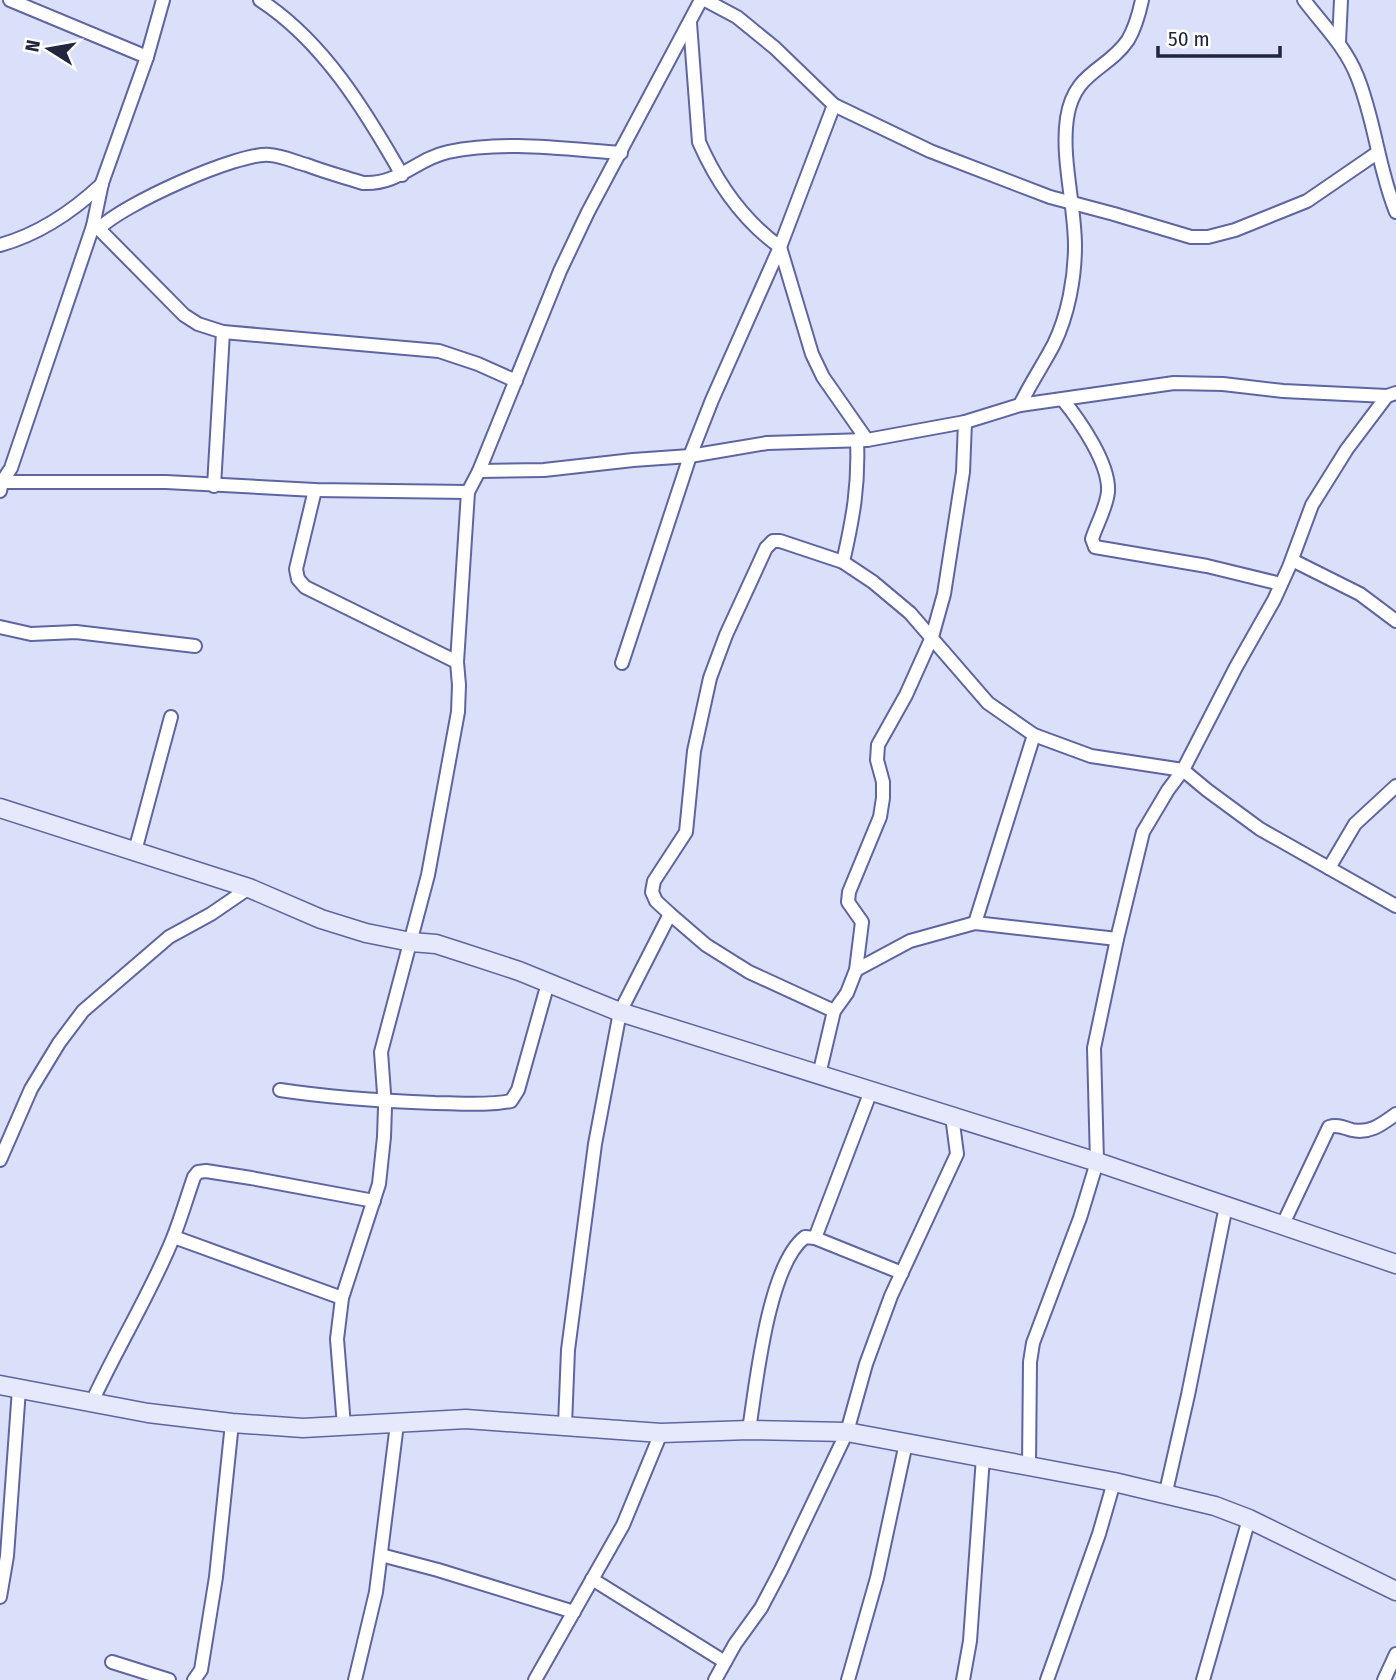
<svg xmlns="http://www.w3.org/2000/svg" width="1396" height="1680" font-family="'Fira Sans Condensed',sans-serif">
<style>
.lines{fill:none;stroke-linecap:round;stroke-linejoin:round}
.street-casing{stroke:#5e65a0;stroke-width:16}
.secondary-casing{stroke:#5e65a0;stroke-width:21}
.street{stroke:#fff;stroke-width:12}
.secondary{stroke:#e6e8fc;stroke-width:18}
</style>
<rect width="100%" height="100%" fill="#dadffa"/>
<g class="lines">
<defs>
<g id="street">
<polyline points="10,0 147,57"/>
<path d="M 260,0 C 323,41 365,110 402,175"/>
<polyline points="705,0 737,17 775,48 834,105 930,151 1050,197 1114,214 1191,237 1208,237 1235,230 1307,201 1377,153"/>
<path d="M 1304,0 C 1323,25 1345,46 1357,76 C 1375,120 1378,168 1396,212"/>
<path d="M 690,23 L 699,142 C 717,183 744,221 780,247 L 812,354 L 823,377 L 867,440"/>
<polyline points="1339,42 1341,0"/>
<polyline points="93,226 99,229 184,315 198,324 223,332 214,486"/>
<path d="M 99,229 C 119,206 240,151 270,155 C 283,156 295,162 307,165 C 325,172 344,177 363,183 C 399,185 416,159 448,152 C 504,140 565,149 621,153"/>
<path d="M 0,245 C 40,234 72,212 102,184"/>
<polyline points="223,332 439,351 478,364 516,381"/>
<path d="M 1063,400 C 1080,421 1110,464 1108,492 C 1106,509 1097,523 1092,539 L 1095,547 L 1207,566 L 1281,584"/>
<path d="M 1020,405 C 1030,384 1043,365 1054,344 C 1068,315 1075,278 1075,246 C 1075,205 1061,158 1067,118 C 1074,71 1107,71 1128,40 C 1135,28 1139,14 1142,0"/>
<polyline points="479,471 544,470 633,460 690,456 767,443 867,440 965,422 1020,405 1174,383 1223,384 1283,391 1387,396 1396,393"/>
<polyline points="0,482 166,482 315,490 468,492"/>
<polyline points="315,490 296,569 298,579 305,587 457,662"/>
<polyline points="0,491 2,482 11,468 93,226 102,183 147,57 163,0"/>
<polyline points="1292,560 1360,594 1396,621"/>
<path d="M 843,562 C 853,518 859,486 857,440"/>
<polyline points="0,627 31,634 76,632 195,646"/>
<polyline points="622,663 690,456 712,400 780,247 834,105"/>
<polyline points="135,851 171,717"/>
<polyline points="1329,868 1355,824 1396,786"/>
<polyline points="670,914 706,945 749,972 834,1011"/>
<polyline points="975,923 1034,735"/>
<polyline points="856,970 910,941 975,923 1117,939"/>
<polyline points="819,1075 834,1011 847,993 856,970 862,922 848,902 849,892 880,817 883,798 883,782 877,760 878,745 906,695 932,637 944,594 963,472 965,422"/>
<path d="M 280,1090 C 332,1098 383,1101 435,1103 C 460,1103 486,1106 511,1101 L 518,1090 L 548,983"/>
<polyline points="0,1160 31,1089 59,1043 83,1011 169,937 211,914 249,888"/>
<path d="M 1283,1224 L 1329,1127 C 1338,1124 1344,1128 1352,1130 C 1370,1134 1382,1124 1396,1114"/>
<polyline points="174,1237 342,1298"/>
<polyline points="815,1238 871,1091"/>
<path d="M 92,1402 C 117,1347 150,1295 173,1238 C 181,1218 187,1197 194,1177 L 198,1172 L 206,1171 L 251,1178 L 374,1201"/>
<polyline points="565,1425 568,1350 595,1144 620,1012 670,914 656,901 652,892 654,881 686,832 694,751 710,678 726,635 766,548 773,541 780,541 843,562 873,582 910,613 988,703 1034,735 1091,756 1183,770 1207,790 1260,829 1396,906"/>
<polyline points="344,1426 337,1339 342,1298 379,1184 384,1137 385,1107 381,1052 428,875 458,712 459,685 457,662 468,492 479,471 560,271 588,212 701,0"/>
<path d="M 749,1430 C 756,1385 768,1265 805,1237 L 815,1238 L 902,1273"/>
<polyline points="1029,1465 1030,1362 1033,1343 1080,1218 1097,1162 1094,1048 1117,939 1143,832 1168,790 1183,770 1236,667 1274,600 1289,567 1312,505 1347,449 1387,396"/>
<polyline points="1165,1496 1188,1395 1226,1206"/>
<polyline points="381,1555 438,1570 574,1612"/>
<polyline points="592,1579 725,1662"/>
<polyline points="0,1597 7,1556 19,1389"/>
<polyline points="112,1662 169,1680"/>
<polyline points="194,1680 201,1670 216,1577 232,1423"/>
<polyline points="355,1680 376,1592 397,1424"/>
<polyline points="535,1680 623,1525 661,1433"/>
<polyline points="715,1680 735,1644 761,1608 781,1570 847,1432 866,1364 891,1296 957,1154 952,1116"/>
<polyline points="848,1680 877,1578 906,1443"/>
<polyline points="963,1680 970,1641 983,1457"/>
<polyline points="1047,1680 1099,1534 1114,1482"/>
<polyline points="1203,1680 1249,1519"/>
<polyline points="1384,1680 1396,1654"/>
</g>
<g id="secondary">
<polyline points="0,808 249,888 321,919 366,933 411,942 436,944 464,953 519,971 620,1012 1097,1162 1396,1264"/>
<polyline points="0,1385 148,1413 232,1423 303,1428 466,1419 661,1433 749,1430 847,1432 1114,1482 1215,1506 1249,1519 1396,1591"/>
</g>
</defs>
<use href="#street" class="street-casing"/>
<use href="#secondary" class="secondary-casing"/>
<use href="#street" class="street"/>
<use href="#secondary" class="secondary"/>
</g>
<g transform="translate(49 49) rotate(281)" stroke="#ffffff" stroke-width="5" paint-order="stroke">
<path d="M0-5L12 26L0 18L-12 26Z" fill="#22253e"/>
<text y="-10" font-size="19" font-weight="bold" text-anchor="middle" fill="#22253e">N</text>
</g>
<path d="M1158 46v10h122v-10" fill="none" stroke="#22253e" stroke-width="3.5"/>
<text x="1168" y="46" font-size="21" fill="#22253e" stroke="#ffffff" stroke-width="5" paint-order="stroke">50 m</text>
</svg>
